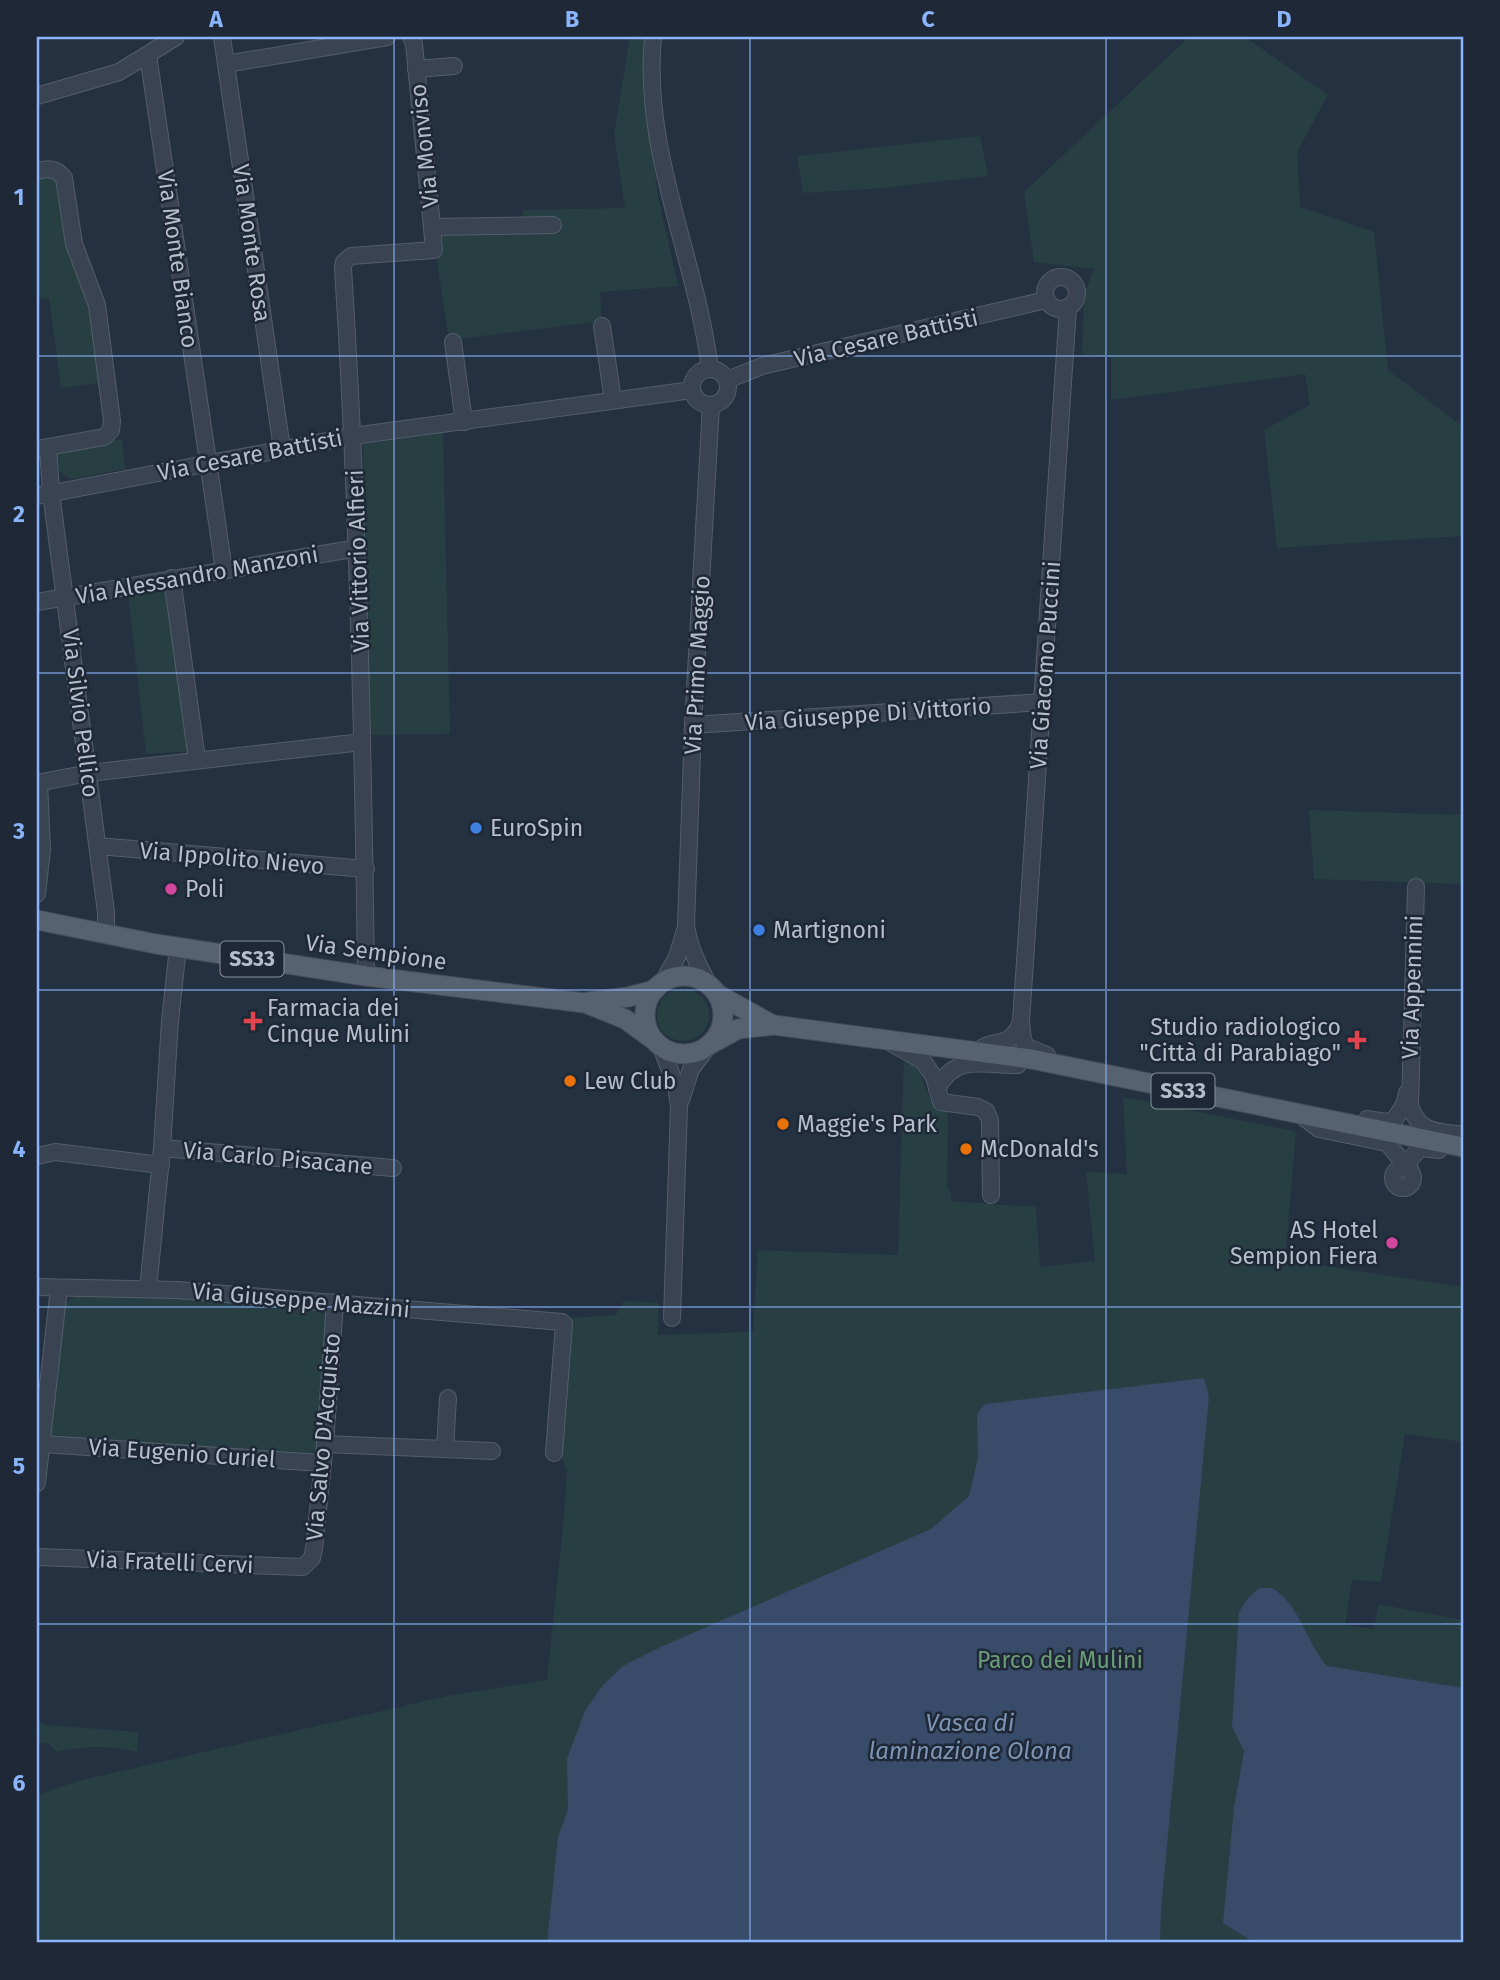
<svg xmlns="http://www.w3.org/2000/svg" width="1500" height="1980" font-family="'Fira Sans',sans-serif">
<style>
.green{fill:#273f42}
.water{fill:#384b69}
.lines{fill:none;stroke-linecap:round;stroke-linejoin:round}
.minor-casing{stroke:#545e6b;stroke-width:18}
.major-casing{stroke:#434c5a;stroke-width:21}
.minor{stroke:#394351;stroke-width:16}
.major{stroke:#576271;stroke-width:19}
.grid{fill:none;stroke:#8ab5fc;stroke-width:2;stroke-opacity:0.55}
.shop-dot{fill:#3f7fe0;stroke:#1e2836;stroke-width:2.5}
.hotel-dot{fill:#d1479c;stroke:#1e2836;stroke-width:2.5}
.health-dot{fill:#e0444e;stroke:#1e2836;stroke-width:2.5}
.food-dot{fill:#e8710a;stroke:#1e2836;stroke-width:2.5}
.labels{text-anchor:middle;stroke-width:5;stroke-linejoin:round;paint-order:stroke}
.shield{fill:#1e2836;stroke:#88919e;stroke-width:2}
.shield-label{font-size:21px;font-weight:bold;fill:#b6becb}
.street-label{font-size:23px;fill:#b6becb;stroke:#1e2836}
.poi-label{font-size:23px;fill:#b6becb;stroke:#1e2836;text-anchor:start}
.park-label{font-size:23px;fill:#6c9d78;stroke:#1e2836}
.water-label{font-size:24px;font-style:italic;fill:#7c93b3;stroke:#1e2836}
.neatline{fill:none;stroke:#8ab5fc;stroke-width:2.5}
.grid-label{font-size:23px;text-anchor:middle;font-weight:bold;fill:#8ab5fc}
</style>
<rect width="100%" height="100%" fill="#243141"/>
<g class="green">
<polygon points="630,37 648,37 646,98 657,191 678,286 600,292 602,321 449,340 431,223 524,221 523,210 625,208 614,134"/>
<polygon points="1189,37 1245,37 1328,95 1297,152 1300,207 1374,232 1388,370 1463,427 1463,536 1277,548 1264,430 1310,405 1305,374 1111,400 1111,357 1082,354 1084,295 1094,269 1034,262 1024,192"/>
<polygon points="980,136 988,176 883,188 803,193 797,156"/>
<polygon points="44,174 56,179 59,187 70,259 90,307 98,383 61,388 49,298 37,299 37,176"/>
<polygon points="443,433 450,734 370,735 363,444"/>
<path d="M 122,439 L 125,469 L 72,479 L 67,477 L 57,469 C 56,463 55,458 60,453 C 68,444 109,441 122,439 Z"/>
<polygon points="168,586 192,751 146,754 128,593"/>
<polygon points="1309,810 1463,815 1463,884 1314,879"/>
<circle cx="683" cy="1015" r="26"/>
<path d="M 904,1057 C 926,1069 921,1086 933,1104 L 948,1111 L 947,1186 L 951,1193 L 951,1201 L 1036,1207 L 1040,1267 L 1095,1261 L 1086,1172 L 1127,1174 L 1123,1097 L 1293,1131 L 1296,1133 L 1285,1260 L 1463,1287 L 1463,1442 L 1405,1434 L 1381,1582 L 1352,1580 L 1345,1625 L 1374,1629 L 1378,1604 L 1463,1620 L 1463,1943 L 37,1943 L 37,1795 L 78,1781 L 447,1696 L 547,1680 L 564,1515 L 567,1472 L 561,1453 L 570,1318 L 616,1315 L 624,1301 L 659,1303 L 658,1335 L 753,1332 L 758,1250 L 898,1255 Z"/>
<polygon points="74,1297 170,1297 321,1309 327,1316 317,1448 308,1455 54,1438 49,1435 64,1304"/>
<path d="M 37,1720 L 45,1725 L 139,1732 L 137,1752 C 106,1745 88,1746 57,1752 L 49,1744 L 37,1742 Z"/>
</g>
<g class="water">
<polygon points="1204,1378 1209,1396 1161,1910 1160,1943 547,1943 558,1837 568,1810 567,1759 585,1711 602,1686 623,1666 663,1646 931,1529 969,1496 978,1458 977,1414 985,1404"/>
<path d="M 1259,1588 L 1272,1588 C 1301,1606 1305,1641 1327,1666 L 1463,1688 L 1463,1943 L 1255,1943 L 1223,1923 L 1234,1808 L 1244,1751 L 1232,1727 L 1239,1612 L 1248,1598 Z"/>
</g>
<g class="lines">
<defs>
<g id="minor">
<polyline points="222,37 282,449"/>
<polyline points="411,37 414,44 432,227 553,225"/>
<path d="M 653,37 C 642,151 696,257 710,369"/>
<polyline points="148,55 224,570"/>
<polyline points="226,64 387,37"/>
<polyline points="416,69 454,66"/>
<polyline points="37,96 119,72 176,37"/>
<path d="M 37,171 C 49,168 56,168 64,178 L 74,244 L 97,305 L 112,421 L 111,430 L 104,437 L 37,449"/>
<circle cx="1061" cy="293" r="16"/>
<polyline points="602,326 613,400"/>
<polyline points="453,342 464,422"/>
<circle cx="710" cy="387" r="18"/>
<polyline points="727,380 762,366 1046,300"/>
<polyline points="48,447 51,493 106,912 106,934"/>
<polyline points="37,496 353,436 692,390"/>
<polyline points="172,578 197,760"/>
<polyline points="37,602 358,548"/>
<polyline points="693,725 1043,702"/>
<polyline points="37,783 89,773 362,742"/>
<polyline points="98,846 366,869"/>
<path d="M 1416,887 L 1410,1106 C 1420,1134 1437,1131 1463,1135"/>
<polyline points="37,894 42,849 39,783"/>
<path d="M 366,976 C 363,740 358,504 343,268 L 344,262 L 351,256 L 434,250 L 432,227"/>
<polyline points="663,982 677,957 685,930"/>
<path d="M 709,985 C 698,965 689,947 686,925 L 693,725 L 711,405"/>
<polyline points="891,1043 923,1061 934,1077 941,1102 978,1107 986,1111 990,1120 991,1195"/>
<polyline points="661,1047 676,1086 679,1106 672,1318"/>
<path d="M 978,1052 C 991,1036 1009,1052 1021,1022"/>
<polyline points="1047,1055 1027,1047 1023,1040 1021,1022 1068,307"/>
<path d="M 937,1089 C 956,1052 985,1066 1018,1065"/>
<polyline points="681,1100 691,1069 709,1045"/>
<polyline points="1302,1116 1319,1129 1387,1143 1402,1161 1399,1169"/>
<polyline points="1367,1119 1386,1122 1394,1120 1404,1105 1407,1093"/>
<polyline points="162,1148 393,1168"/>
<polyline points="37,1156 55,1152 161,1165"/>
<circle cx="1403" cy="1178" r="10"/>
<polyline points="1410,1171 1408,1161 1421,1148 1439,1150"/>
<polyline points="37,1287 177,1290 562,1322 564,1324 554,1453"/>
<polyline points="148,1289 162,1148 170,1021 178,947"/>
<polyline points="43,1444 321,1463"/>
<polyline points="325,1444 492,1451"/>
<polyline points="445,1449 448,1398"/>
<polyline points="37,1483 59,1288"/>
<polyline points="37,1557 303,1567 312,1558 314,1549 325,1444 335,1302"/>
</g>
<g id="major">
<polyline points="37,920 156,944 366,976 585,1003 625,1019 654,1040"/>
<circle cx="684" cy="1015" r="39"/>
<polyline points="717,994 771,1024"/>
<polyline points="588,1002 628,997 655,990"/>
<polyline points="709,1045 738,1029 774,1025 1031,1059 1463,1147"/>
</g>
</defs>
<use href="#minor" class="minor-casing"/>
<use href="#major" class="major-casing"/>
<use href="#minor" class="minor"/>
<use href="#major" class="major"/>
</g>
<path class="grid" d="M 394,37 L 394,1943M 750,37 L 750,1943M 1106,37 L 1106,1943M 37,356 L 1463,356M 37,673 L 1463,673M 37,990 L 1463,990M 37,1307 L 1463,1307M 37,1624 L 1463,1624"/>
<g class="shop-dot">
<circle cx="476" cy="828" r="7"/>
<circle cx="759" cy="930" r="7"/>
</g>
<g class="hotel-dot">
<circle cx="171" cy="889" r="7"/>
<circle cx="1392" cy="1243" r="7"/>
</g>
<g class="health-dot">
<path d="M249.5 1010.5h7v7h7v7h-7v7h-7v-7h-7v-7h7z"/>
<path d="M1353.5 1029.5h7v7h7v7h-7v7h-7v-7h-7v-7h7z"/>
</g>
<g class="food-dot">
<circle cx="570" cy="1081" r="7"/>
<circle cx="783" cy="1124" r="7"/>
<circle cx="966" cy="1149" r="7"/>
</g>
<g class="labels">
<g class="shield">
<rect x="220.5" y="941.5" width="63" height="35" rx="5"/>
<rect x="1151.5" y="1073.5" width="63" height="35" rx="5"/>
</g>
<g class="shield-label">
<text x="252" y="966">SS33</text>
<text x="1183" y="1098">SS33</text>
</g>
<g class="street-label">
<text transform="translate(424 146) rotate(-96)" y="8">Via Monviso</text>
<text transform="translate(252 243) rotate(82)" y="8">Via Monte Rosa</text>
<text transform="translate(178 259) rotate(82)" y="8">Via Monte Bianco</text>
<text transform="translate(886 338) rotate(-13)" y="8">Via Cesare Battisti</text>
<text transform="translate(250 455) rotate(-11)" y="8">Via Cesare Battisti</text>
<text transform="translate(358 561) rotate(-92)" y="8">Via Vittorio Alfieri</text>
<text transform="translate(197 575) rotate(-10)" y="8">Via Alessandro Manzoni</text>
<text transform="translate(697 665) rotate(-87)" y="8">Via Primo Maggio</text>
<text transform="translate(1045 665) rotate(-86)" y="8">Via Giacomo Puccini</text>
<text transform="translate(81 713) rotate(83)" y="8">Via Silvio Pellico</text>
<text transform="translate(868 714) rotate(-4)" y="8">Via Giuseppe Di Vittorio</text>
<text transform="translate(232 858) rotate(5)" y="8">Via Ippolito Nievo</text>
<text transform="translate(376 952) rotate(8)" y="8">Via Sempione</text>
<text transform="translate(1412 987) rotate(-88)" y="8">Via Appennini</text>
<text transform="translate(278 1158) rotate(5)" y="8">Via Carlo Pisacane</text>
<text transform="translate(301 1300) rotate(5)" y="8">Via Giuseppe Mazzini</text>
<text transform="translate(323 1437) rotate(-85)" y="8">Via Salvo D'Acquisto</text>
<text transform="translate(182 1453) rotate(4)" y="8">Via Eugenio Curiel</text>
<text transform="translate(170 1562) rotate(2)" y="8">Via Fratelli Cervi</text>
</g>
<g class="poi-label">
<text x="490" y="836">EuroSpin</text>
<text x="185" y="897">Poli</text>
<text x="773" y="938">Martignoni</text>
<text x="267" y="1016">Farmacia dei<tspan x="267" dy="26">Cinque Mulini</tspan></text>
<text x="1341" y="1035" text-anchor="end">Studio radiologico<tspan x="1341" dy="26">"Città di Parabiago"</tspan></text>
<text x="584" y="1089">Lew Club</text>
<text x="797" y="1132">Maggie's Park</text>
<text x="980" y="1157">McDonald's</text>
<text x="1378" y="1238" text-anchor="end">AS Hotel<tspan x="1378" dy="26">Sempion Fiera</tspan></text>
</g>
<g class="park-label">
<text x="1060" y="1668">Parco dei Mulini</text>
</g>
<g class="water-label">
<text x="970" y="1731">Vasca di<tspan x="970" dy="28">laminazione Olona</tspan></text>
</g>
</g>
<rect width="1500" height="1980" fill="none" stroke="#1e2836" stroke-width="77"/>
<rect x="38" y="38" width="1424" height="1903" class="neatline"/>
<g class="grid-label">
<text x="216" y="27">A</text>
<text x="572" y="27">B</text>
<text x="928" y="27">C</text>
<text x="1284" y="27">D</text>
<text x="19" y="205">1</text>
<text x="19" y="522">2</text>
<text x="19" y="839">3</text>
<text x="19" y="1157">4</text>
<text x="19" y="1474">5</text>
<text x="19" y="1791">6</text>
</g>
</svg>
